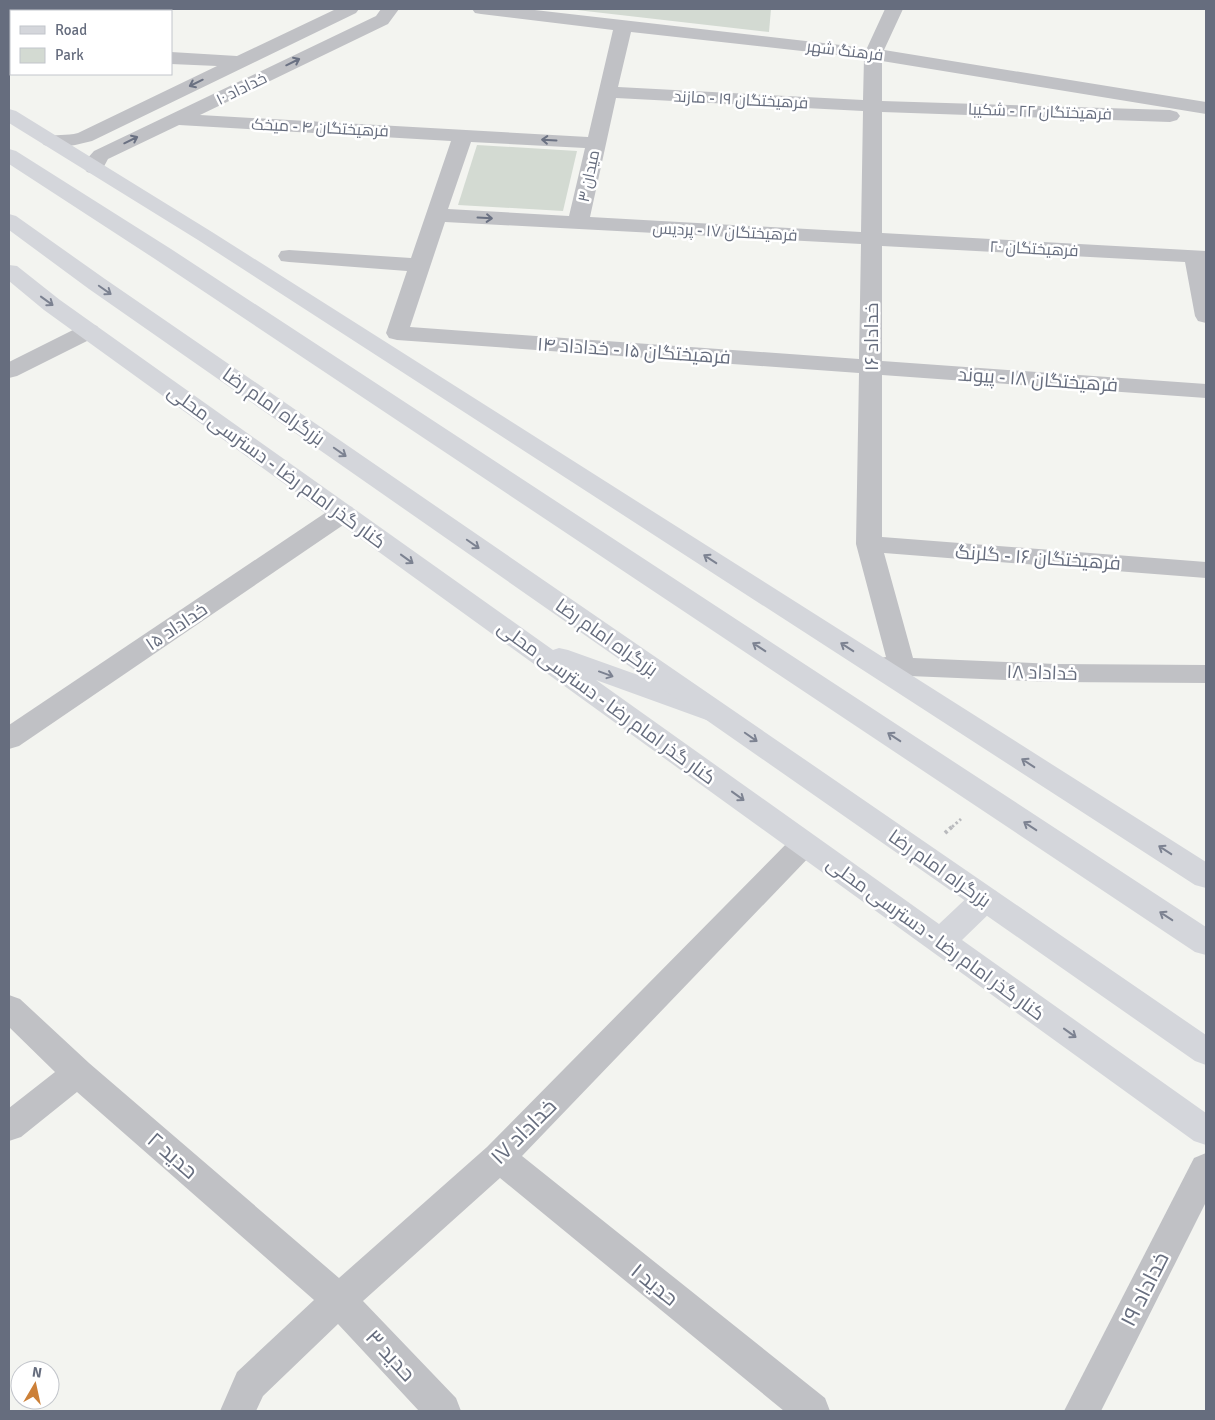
<svg xmlns="http://www.w3.org/2000/svg" width="1215" height="1420" font-family="Signika,Cairo,sans-serif">
<style>
.green{fill:#d3dad2}
.lines{fill:none;stroke-linecap:round;stroke-linejoin:round}
.path-far1{stroke:#b9babd;stroke-width:3;stroke-dasharray:2.5 2.5;stroke-linecap:butt}
.path{stroke:#b9babd;stroke-width:4;stroke-dasharray:3 3;stroke-linecap:butt}
.minor{fill:#c0c1c5;fill-rule:evenodd}
.secondary{fill:#d4d6db;fill-rule:evenodd}
.trunk{fill:#d4d6db;fill-rule:evenodd}
.oneway{stroke:#6a7182}
.oneway2{stroke:#7c8291}
.labels{text-anchor:middle;stroke-width:5;stroke-linejoin:round;paint-order:stroke}
.far-street-label{font-size:16px;fill:#666d7e;stroke:#fff}
.street-label{font-size:19px;fill:#666d7e;stroke:#fff}
.near-street-label{font-size:22px;fill:#666d7e;stroke:#fff}
</style>
<rect width="100%" height="100%" fill="#f3f4f0"/>
<g class="green">
<polygon points="568,9 771,9 769,32"/>
<polygon points="477,145 577,151 563,211 458,205"/>
</g>
<g class="lines">
<polyline class="path-far1" points="952,827 961,819"/>
<polyline class="path" points="945,833 954,825"/>
<g class="minor">
<path d="M 336,9 L 359,9 L 356,13 L 92,141 C 76,145 61,149 44,145 L 41,141 L 44,137 C 55,134 67,136 78,133 L 217,66 L 171,64 L 171,52 L 237,56 Z"/>
<path d="M 381,9 L 399,9 L 388,24 L 200,115 L 588,137 L 613,30 L 481,14 L 475,13 L 472,9 L 526,9 L 867,48 L 885,9 L 903,9 L 884,50 L 1206,102 L 1206,114 L 882,61 L 882,101 L 1170,110 L 1177,112 L 1180,116 L 1177,120 L 1170,122 L 882,112 L 882,233 L 1206,251 L 1206,323 L 1198,321 L 1195,316 L 1185,262 L 882,246 L 882,361 L 1206,384 L 1206,398 L 882,375 L 882,537 L 1206,562 L 1206,578 L 884,553 L 913,658 L 1055,664 L 1206,665 L 1206,683 L 1055,682 L 885,675 L 875,673 L 872,666 L 875,659 L 886,657 L 856,544 L 859,373 L 397,340 L 389,338 L 386,333 L 407,271 L 289,262 L 281,261 L 278,256 L 281,251 L 289,250 L 411,258 L 451,141 L 179,125 L 108,159 L 101,172 L 94,174 L 87,172 L 84,168 L 86,160 L 94,151 L 376,16 ZM 631,32 L 864,58 L 863,100 L 618,87 ZM 616,98 L 863,111 L 861,232 L 590,217 ZM 471,142 L 585,148 L 569,216 L 448,209 ZM 445,222 L 861,244 L 859,359 L 410,327 Z"/>
<polygon points="9,44 11,45 11,56 9,55"/>
<polygon points="89,324 97,326 100,331 97,336 17,376 9,378 9,362 81,326"/>
<polygon points="343,505 352,507 355,513 352,519 19,746 9,749 9,725 334,507"/>
<polygon points="804,833 814,836 819,844 814,852 522,1156 825,1398 830,1411 784,1411 500,1178 363,1301 456,1398 461,1411 419,1411 338,1324 263,1396 256,1411 220,1411 237,1372 314,1300 77,1092 21,1137 9,1141 9,1108 55,1072 9,1027 9,995 20,999 89,1063 339,1278 487,1147 794,836"/>
<polygon points="1206,1153 1206,1202 1101,1411 1064,1411 1194,1158"/>
</g>
<g class="secondary">
<polygon points="9,109 16,111 212,232 1206,862 1206,888 1195,885 198,240 9,123"/>
<polygon points="9,265 17,266 60,300 553,650 559,648 568,650 722,705 726,712 722,719 712,722 596,680 939,924 974,891 985,887 996,891 1000,899 996,907 962,940 1206,1113 1206,1145 1194,1141 44,310 9,281"/>
</g>
<g class="trunk">
<polygon points="9,149 16,151 171,249 1206,927 1206,955 1195,952 155,259 9,164"/>
<polygon points="9,214 16,216 105,279 1206,1035 1206,1065 1195,1061 89,289 9,230"/>
</g>
</g>
<defs><path id="oneway-shaft" d="M-6 0H5M1.5-3L5.5 0L1.5 3" fill="none" stroke-width="1.6" stroke-linecap="round" stroke-linejoin="round" transform="scale(1.25)"/></defs>
<g class="oneway">
<use href="#oneway-shaft" transform="translate(293 62) rotate(-26)"/>
<use href="#oneway-shaft" transform="translate(196 83) rotate(154)"/>
<use href="#oneway-shaft" transform="translate(131 140) rotate(-26)"/>
<use href="#oneway-shaft" transform="translate(549 140) rotate(-177)"/>
<use href="#oneway-shaft" transform="translate(485 218) rotate(3)"/>
</g>
<g class="oneway2">
<use href="#oneway-shaft" transform="translate(105 290) rotate(35)"/>
<use href="#oneway-shaft" transform="translate(47 301) rotate(36)"/>
<use href="#oneway-shaft" transform="translate(340 452) rotate(35)"/>
<use href="#oneway-shaft" transform="translate(473 544) rotate(35)"/>
<use href="#oneway-shaft" transform="translate(407 559) rotate(36)"/>
<use href="#oneway-shaft" transform="translate(710 559) rotate(-147)"/>
<use href="#oneway-shaft" transform="translate(759 647) rotate(-147)"/>
<use href="#oneway-shaft" transform="translate(847 647) rotate(-147)"/>
<use href="#oneway-shaft" transform="translate(606 674) rotate(20)"/>
<use href="#oneway-shaft" transform="translate(751 737) rotate(35)"/>
<use href="#oneway-shaft" transform="translate(894 737) rotate(-147)"/>
<use href="#oneway-shaft" transform="translate(1028 763) rotate(-147)"/>
<use href="#oneway-shaft" transform="translate(738 796) rotate(36)"/>
<use href="#oneway-shaft" transform="translate(1030 826) rotate(-147)"/>
<use href="#oneway-shaft" transform="translate(1165 850) rotate(-147)"/>
<use href="#oneway-shaft" transform="translate(1166 916) rotate(-147)"/>
<use href="#oneway-shaft" transform="translate(1070 1033) rotate(36)"/>
</g>
<g class="labels">
<g class="far-street-label">
<text transform="translate(845 50) rotate(7)" y="6">فرهنگ شهر</text>
<text transform="translate(241 88) rotate(-26)" y="6">خداداد ۱۰</text>
<text transform="translate(741 99) rotate(3)" y="6">فرهیختگان ۱۹ - مازند</text>
<text transform="translate(1040 111) rotate(2)" y="6">فرهیختگان ۲۲ - شکیبا</text>
<text transform="translate(320 127) rotate(3)" y="6">فرهیختگان ۴ - میخک</text>
<text transform="translate(588 176) rotate(-78)" y="6">میدان ۳</text>
<text transform="translate(725 231) rotate(3)" y="6">فرهیختگان ۱۷ - پردیس</text>
<text transform="translate(1034 248) rotate(3)" y="6">فرهیختگان ۲۰</text>
</g>
<g class="street-label">
<text transform="translate(871 337) rotate(-90)" y="7">خداداد ۱۶</text>
<text transform="translate(634 350) rotate(4)" y="7">فرهیختگان ۱۵ - خداداد ۱۴</text>
<text transform="translate(1038 379) rotate(4)" y="7">فرهیختگان ۱۸ - پیوند</text>
<text transform="translate(274 406) rotate(35)" y="7">بزرگراه امام رضا</text>
<text transform="translate(277 466) rotate(36)" y="7">کنار گذر امام رضا - دسترسی محلی</text>
<text transform="translate(1038 557) rotate(4)" y="7">فرهیختگان ۱۶ - گلرنگ</text>
<text transform="translate(176 626) rotate(-34)" y="7">خداداد ۱۵</text>
<text transform="translate(607 637) rotate(35)" y="7">بزرگراه امام رضا</text>
<text transform="translate(1042 672) rotate(2)" y="7">خداداد ۱۸</text>
<text transform="translate(607 702) rotate(36)" y="7">کنار گذر امام رضا - دسترسی محلی</text>
<text transform="translate(940 868) rotate(35)" y="7">بزرگراه امام رضا</text>
<text transform="translate(936 938) rotate(36)" y="7">کنار گذر امام رضا - دسترسی محلی</text>
</g>
<g class="near-street-label">
<text transform="translate(523 1131) rotate(-45)" y="8">خداداد ۱۷</text>
<text transform="translate(173 1155) rotate(41)" y="8">حدید ۲</text>
<text transform="translate(655 1284) rotate(39)" y="8">حدید ۱</text>
<text transform="translate(1144 1289) rotate(-63)" y="8">خداداد ۱۹</text>
<text transform="translate(391 1355) rotate(47)" y="8">حدید ۳</text>
</g>
</g>
<rect width="1215" height="1420" fill="none" stroke="#666d7e" stroke-width="20"/>
<rect x="10" y="10" width="162" height="65" fill="#ffffff" stroke="#c2c5cb"/>
<rect x="20" y="26" width="25" height="8" fill="#d4d6db" stroke="#c2c5cb"/>
<text x="55" y="35" font-size="15" fill="#666d7e">Road</text>
<rect x="20" y="48" width="25" height="15" fill="#d3dad2" stroke="#c2c5cb"/>
<text x="55" y="60" font-size="15" fill="#666d7e">Park</text>
<g transform="translate(35 1385) rotate(9)"><circle r="24" fill="#ffffff" stroke="#c2c5cb"/>
<path d="M0-4L9 19L0 12L-9 19Z" fill="#cc8038"/>
<text y="-8" font-size="14" font-weight="bold" text-anchor="middle" fill="#666d7e">N</text>
</g>
</svg>
